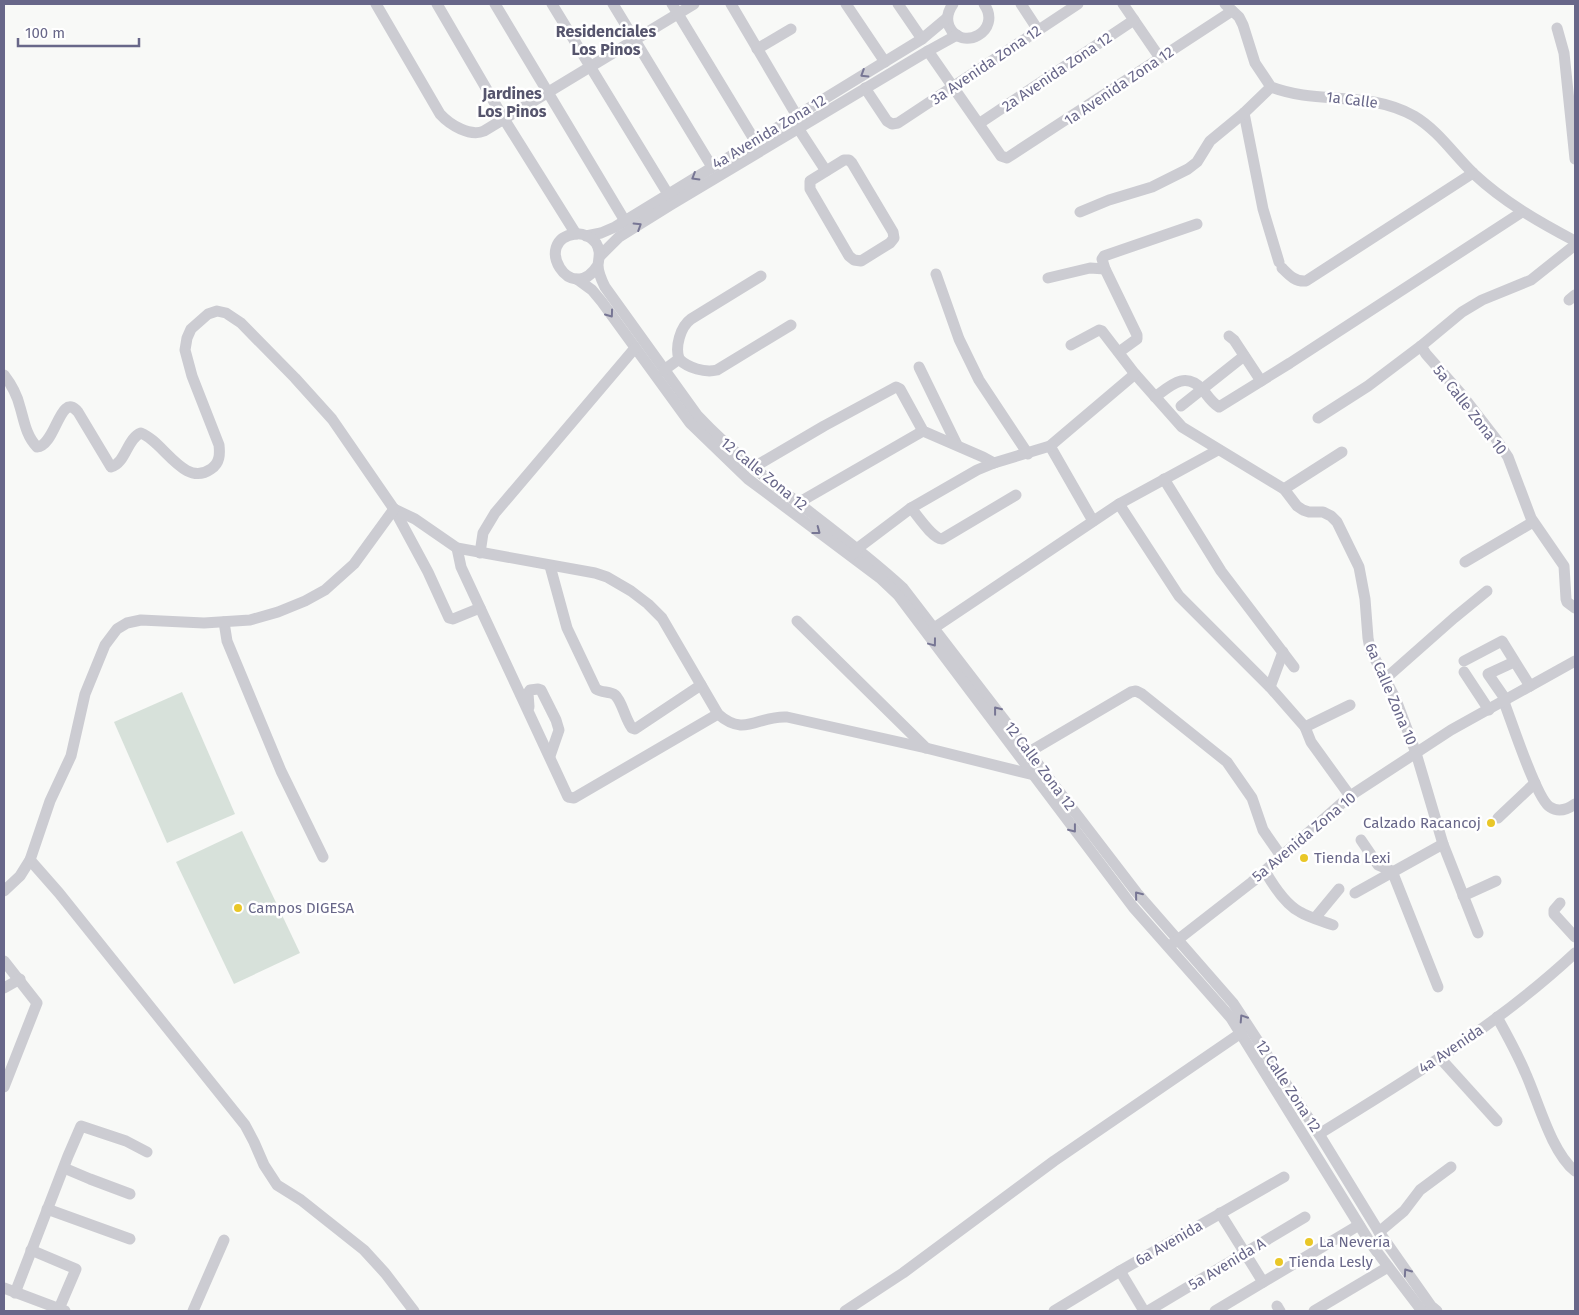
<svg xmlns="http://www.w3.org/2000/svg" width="1579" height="1315" font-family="'Fira Sans',sans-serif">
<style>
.pitch{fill:#d7e1da}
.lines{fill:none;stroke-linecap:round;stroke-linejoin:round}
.minor{stroke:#ccccd2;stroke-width:11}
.oneway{stroke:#777694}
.poi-dot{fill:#e9c727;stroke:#fff;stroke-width:2}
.labels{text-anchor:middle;stroke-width:5;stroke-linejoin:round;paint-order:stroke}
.street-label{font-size:15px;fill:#686789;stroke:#fff}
.poi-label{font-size:15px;fill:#686789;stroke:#fff;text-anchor:start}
.neighbourhood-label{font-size:16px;font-weight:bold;fill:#56556d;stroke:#fff}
</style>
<rect width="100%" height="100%" fill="#f8f9f7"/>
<g class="pitch">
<polygon points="182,692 235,814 167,843 114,722"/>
<polygon points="242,831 300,953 234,984 176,862"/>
</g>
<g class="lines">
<g class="minor">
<path d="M 376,4 L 440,114 C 450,125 470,137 484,131 L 694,4"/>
<polyline points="437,4 504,119 576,234"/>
<polyline points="495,4 625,221"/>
<polyline points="552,4 668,194"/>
<polyline points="613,4 712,167"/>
<polyline points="672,4 755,141"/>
<polyline points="731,4 797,116"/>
<polyline points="846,4 885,62"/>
<polyline points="898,4 922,39"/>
<path d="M 953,4 C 948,11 946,18 949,26 C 961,53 1003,31 984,4"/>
<polyline points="1021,4 1038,30"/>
<polyline points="1123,4 1160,58"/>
<path d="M 1225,4 L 1239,17 L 1243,25 L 1255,63 L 1271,87 C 1318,105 1368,90 1414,116 C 1439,131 1454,155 1474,174 C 1504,202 1539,222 1575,241"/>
<polyline points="1557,28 1564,53 1575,159"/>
<polyline points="757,49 791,29"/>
<polyline points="928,51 1001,156 1007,158 1232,11"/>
<polyline points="865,88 887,121 892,124 898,123 1078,4"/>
<polyline points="1244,113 1263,209 1279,262"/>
<polyline points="980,123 1134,20"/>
<polyline points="798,128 826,171"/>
<polygon points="844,160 849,160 852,163 893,232 894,238 890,243 861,261 854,260 849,256 810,189 810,181"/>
<polyline points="1080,212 1109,200 1152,187 1188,169 1197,162 1210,141 1244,113 1271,87"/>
<polyline points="586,236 601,233 615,227 922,39 947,18"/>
<polyline points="600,256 619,237 672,204 928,51 957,35"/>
<path d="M 598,265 C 571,308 531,240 575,234 C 583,233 591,237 596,243 C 601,251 599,257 598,265 C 598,273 602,281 605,287 L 697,415 C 758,480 837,527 903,588 L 1137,893 L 1233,1003 L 1319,1134 L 1379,1232 L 1431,1306 L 1437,1311"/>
<path d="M 1282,268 C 1289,275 1295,282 1306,281 L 1473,173"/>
<polyline points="936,274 959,339 979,380 1028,454"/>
<polyline points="1048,278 1090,268 1105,269"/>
<polyline points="577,279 592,290 602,302 690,423 748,479 880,578 898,595 1133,907 1231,1018 1371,1244 1422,1311"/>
<polyline points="1569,300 1575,295"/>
<polyline points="1229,336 1234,340 1261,381"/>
<polyline points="1071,345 1099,330 1102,331 1135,374 1182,427 1284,489 1297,506 1303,510 1309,512 1323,512 1331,516 1337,522 1359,567 1365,599 1368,638 1370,649 1396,700 1416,753 1443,844 1478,933"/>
<polyline points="1421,346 1426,354 1462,395 1496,439 1508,457 1531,518 1564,566 1566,599 1567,602 1575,608"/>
<polyline points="1119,352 1137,339 1137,335 1105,269 1102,259 1104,256 1197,224"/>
<path d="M 679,359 C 675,347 680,327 691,319 L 761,276"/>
<polyline points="919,367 957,445"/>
<path d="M 664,370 L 679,359 C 688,368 705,373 717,370 L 791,325"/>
<path d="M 4,375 C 11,384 17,395 20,407 C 24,420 26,436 37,447 C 56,446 60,390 78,412 L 111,467 C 126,463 127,438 141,433 C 164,442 184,488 211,469 C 220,463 220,454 219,445 L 192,376 L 185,350 L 187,338 L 191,329 L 208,314 L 217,311 L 226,313 L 241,323 L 295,378 L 332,419 L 394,509 L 428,572 L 449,618 L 453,619 L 480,608"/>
<path d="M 1155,397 C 1170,386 1185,370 1203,390 C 1208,396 1211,402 1219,407 L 1290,363 L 1522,212"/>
<polyline points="1181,406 1244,356"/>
<polyline points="1318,418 1368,386 1421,346 1462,312 1482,300 1531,280 1575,245"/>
<polyline points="1050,446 1093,521"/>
<polyline points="754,467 824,426 896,387 900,389 923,431 983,457 994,463"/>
<polyline points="1164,479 1221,571 1294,667"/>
<polyline points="1284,489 1342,452"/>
<polyline points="798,503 923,431"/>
<polyline points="1119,504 1179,596 1270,687 1305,727 1311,742 1350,796"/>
<path d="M 911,508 C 918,516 932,538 942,539 L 1016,495"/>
<path d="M 394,509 L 415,519 L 457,548 L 595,573 L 607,577 L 631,591 L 648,604 L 662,618 L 718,714 C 745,738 758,715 787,717 L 926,748 L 1034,775"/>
<polyline points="457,548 461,567 568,797 574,798 718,714"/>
<polyline points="480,553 483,533 495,513 635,348"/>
<polyline points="853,554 858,548 911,508 977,470 994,463 1050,446 1135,374"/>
<polyline points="1465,562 1533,522"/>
<path d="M 550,566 L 567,628 L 596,689 C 602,693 610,691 615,695 C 622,701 625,719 632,728 L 635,729 L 701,685"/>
<polyline points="797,621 926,748"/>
<polyline points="224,622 227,641 281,771 323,857"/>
<polyline points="934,628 1119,504 1218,450"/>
<polyline points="1464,661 1502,641 1530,686"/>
<polyline points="1464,672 1489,710"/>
<polyline points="1385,679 1454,618 1487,591"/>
<polyline points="1270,687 1283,652"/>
<polyline points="1506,700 1488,674 1514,662"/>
<path d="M 1504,702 C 1511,720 1537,800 1550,807 C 1559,813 1568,809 1575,804"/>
<polyline points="529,707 528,693 530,690 538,689 541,690 556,720 559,730 550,756"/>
<polyline points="1305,727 1350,705"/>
<polyline points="1029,752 1131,692 1136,691 1142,694 1227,762 1252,798 1263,830 1281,856"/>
<polyline points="1498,818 1535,783"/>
<polyline points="1361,840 1378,865 1392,871 1438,987"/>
<polyline points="30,860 59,893 245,1125 254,1142 264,1165 277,1185 301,1200 364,1250 385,1273 414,1311"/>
<path d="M 1265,871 C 1273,885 1285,904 1300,912 C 1310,918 1323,921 1333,925"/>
<polyline points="4,891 20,876 30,860 50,801 71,756 85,694 105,645 117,629 127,623 141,620 204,623 250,620 278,612 305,601 325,590 354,564 394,509"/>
<polyline points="1355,893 1443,844"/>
<polyline points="1463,896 1496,881"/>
<polyline points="1560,903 1554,910 1554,914 1575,937"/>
<polyline points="1315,918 1339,889"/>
<polyline points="1171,945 1252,882 1350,796 1451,730 1575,661"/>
<polyline points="4,961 37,1003 4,1087"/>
<polyline points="4,988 20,979"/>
<path d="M 1497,1017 C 1507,1035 1517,1053 1525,1072 C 1538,1100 1551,1152 1575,1171"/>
<polyline points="1440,1058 1497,1121"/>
<path d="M 1319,1134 C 1408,1079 1498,1025 1575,953"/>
<polyline points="64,1168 90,1179 130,1194"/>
<polyline points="47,1209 130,1239"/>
<polyline points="1220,1213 1263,1282"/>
<polyline points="1379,1232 1404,1211 1420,1190 1451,1167"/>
<polyline points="31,1250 76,1269 58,1311"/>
<polyline points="1120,1271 1144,1311"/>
<polyline points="4,1288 65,1311"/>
<polyline points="15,1293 68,1156 81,1126 126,1141 147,1152"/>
<polyline points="1277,1306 1280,1311"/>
<polyline points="193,1311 224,1240"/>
<polyline points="845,1311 903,1273 1054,1161 1241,1033"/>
<polyline points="1054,1311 1120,1271 1284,1177"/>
<polyline points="1148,1311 1305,1217"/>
<polyline points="1215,1311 1359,1225"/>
<polyline points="1314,1311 1388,1267"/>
</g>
</g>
<defs><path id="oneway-chevron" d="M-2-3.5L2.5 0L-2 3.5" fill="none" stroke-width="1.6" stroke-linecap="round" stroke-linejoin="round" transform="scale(1.25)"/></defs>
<g class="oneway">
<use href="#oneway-chevron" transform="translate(864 74) rotate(148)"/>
<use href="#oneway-chevron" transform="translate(695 177) rotate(149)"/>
<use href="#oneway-chevron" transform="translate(638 226) rotate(-32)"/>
<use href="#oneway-chevron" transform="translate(610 314) rotate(54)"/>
<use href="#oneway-chevron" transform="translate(817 531) rotate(37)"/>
<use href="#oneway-chevron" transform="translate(933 643) rotate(53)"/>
<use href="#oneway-chevron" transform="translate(997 710) rotate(-128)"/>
<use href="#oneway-chevron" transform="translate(1073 829) rotate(52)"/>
<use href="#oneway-chevron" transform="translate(1138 895) rotate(-129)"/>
<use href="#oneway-chevron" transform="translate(1243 1018) rotate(-123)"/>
<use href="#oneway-chevron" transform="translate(1407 1272) rotate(-125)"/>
</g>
<g class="poi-dot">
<circle cx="1491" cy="823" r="5"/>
<circle cx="1304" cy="858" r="5"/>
<circle cx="238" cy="908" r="5"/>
<circle cx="1309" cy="1242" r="5"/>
<circle cx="1279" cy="1262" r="5"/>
</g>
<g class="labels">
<g class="street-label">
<text transform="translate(986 65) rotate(-34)" y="5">3a Avenida Zona 12</text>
<text transform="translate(1057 72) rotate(-34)" y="5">2a Avenida Zona 12</text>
<text transform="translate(1119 86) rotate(-34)" y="5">1a Avenida Zona 12</text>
<text transform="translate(1352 100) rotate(7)" y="5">1a Calle</text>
<text transform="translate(769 132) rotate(-31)" y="5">4a Avenida Zona 12</text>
<text transform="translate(1470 410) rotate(52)" y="5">5a Calle Zona 10</text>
<text transform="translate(764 474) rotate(39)" y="5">12 Calle Zona 12</text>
<text transform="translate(1391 694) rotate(67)" y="5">6a Calle Zona 10</text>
<text transform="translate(1040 766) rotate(53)" y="5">12 Calle Zona 12</text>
<text transform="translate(1304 837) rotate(-40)" y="5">5a Avenida Zona 10</text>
<text transform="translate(1451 1049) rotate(-34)" y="5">4a Avenida</text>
<text transform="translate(1288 1086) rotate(57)" y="5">12 Calle Zona 12</text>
<text transform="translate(1169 1243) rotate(-30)" y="5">6a Avenida</text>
<text transform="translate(1227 1264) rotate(-31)" y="5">5a Avenida A</text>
</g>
<g class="poi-label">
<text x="1481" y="828" text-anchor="end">Calzado Racancoj</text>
<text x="1314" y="863">Tienda Lexi</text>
<text x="248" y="913">Campos DIGESA</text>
<text x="1319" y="1247">La Nevería</text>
<text x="1289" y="1267">Tienda Lesly</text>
</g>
<g class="neighbourhood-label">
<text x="606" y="37">Residenciales<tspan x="606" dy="18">Los Pinos</tspan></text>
<text x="512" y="99">Jardines<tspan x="512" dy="18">Los Pinos</tspan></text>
</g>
</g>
<rect width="1579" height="1315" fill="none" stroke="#686789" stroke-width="10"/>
<path d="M18 38v8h121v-8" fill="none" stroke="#686789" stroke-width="2.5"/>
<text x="25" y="38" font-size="15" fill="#686789" stroke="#ffffff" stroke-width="4" paint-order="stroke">100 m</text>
</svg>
